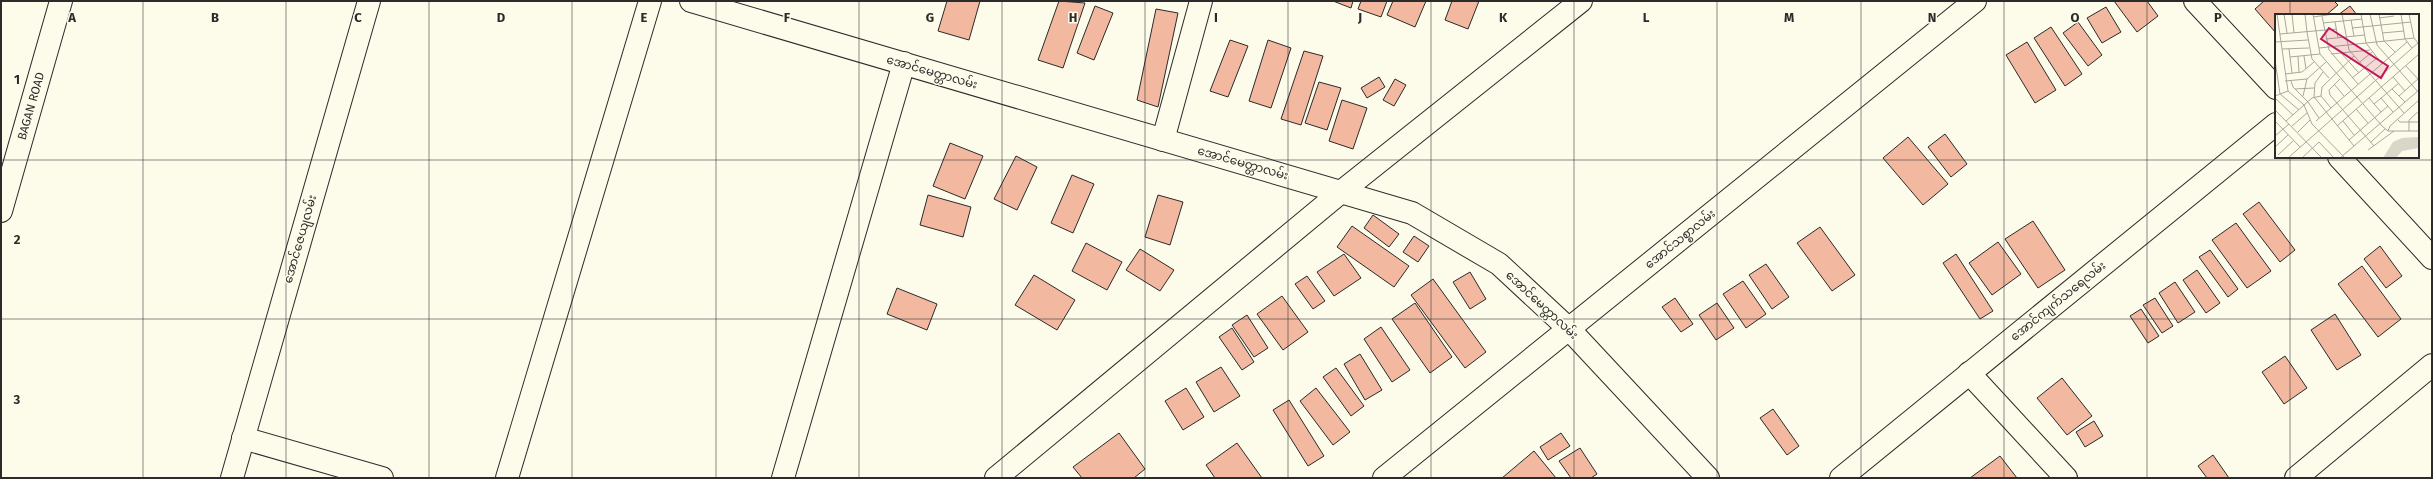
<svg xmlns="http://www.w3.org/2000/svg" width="2433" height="479" font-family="'Fira Sans','Noto Sans Myanmar',sans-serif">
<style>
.building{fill:#f2b8a0;stroke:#2b2b2b}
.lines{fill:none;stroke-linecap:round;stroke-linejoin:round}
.minor-casing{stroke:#2b2b2b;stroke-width:24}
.tertiary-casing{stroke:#2b2b2b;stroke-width:24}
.minor{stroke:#fdfbea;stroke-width:22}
.tertiary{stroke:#fdfbea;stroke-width:22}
.grid{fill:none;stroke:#2b2b2b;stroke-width:1;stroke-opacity:0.55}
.labels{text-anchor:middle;stroke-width:3;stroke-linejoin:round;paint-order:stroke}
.street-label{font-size:12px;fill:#2b2b2b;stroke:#fdfbea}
.inset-road{fill:none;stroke:#a9a89e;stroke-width:1}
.view{fill:#c2185b;fill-opacity:0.15;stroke:#c2185b;stroke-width:2}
.inset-edge{fill:none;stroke:#2b2b2b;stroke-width:2}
.grid-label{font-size:13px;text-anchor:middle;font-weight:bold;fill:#2b2b2b;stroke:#fdfbea;stroke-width:3;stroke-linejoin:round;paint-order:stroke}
</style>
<rect width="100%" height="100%" fill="#fdfbea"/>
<g class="building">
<polygon points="947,1 980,1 969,40 938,31"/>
<polygon points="1059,1 1085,3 1063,68 1038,60"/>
<polygon points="1333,1 1353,1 1351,8"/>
<polygon points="1361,1 1387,1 1381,17 1358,9"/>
<polygon points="1393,1 1426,1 1415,27 1387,15"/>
<polygon points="1452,1 1479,1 1468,29 1445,20"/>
<polygon points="2114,1 2147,1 2158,16 2137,32"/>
<polygon points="2264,1 2334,1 2338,5 2326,15 2276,15 2276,33 2255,9"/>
<polygon points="1095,6 1113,13 1094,60 1077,53"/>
<polygon points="2350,6 2357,15 2338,15"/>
<polygon points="2106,7 2121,32 2102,43 2087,18"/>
<polygon points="1156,9 1178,13 1158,107 1137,100"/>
<polygon points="2078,22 2102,55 2088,66 2063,33"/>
<polygon points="2051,27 2082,74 2065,86 2034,38"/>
<polygon points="1230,40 1248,46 1228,97 1210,91"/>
<polygon points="1268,40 1291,48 1271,108 1249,101"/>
<polygon points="2027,42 2056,90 2035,103 2006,55"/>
<polygon points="1304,51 1323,56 1301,125 1281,119"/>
<polygon points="1379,77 1385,87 1367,98 1361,88"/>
<polygon points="1395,79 1406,85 1394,106 1383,100"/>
<polygon points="1319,82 1341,88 1327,130 1305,123"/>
<polygon points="1342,100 1367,108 1353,149 1329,141"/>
<polygon points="1945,134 1967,164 1951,177 1928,147"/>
<polygon points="1908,137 1948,184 1923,205 1883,158"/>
<polygon points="950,143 983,156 965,199 933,186"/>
<polygon points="1016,156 1037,167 1017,210 994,199"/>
<polygon points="1072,175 1094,184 1073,233 1051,223"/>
<polygon points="928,195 971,207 963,237 920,225"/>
<polygon points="1158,195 1183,202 1170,245 1145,237"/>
<polygon points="2259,202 2295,250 2280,262 2243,214"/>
<polygon points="1373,215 1399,234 1389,247 1364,228"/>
<polygon points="2033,221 2065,270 2038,288 2005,239"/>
<polygon points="2236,223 2271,271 2247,288 2212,240"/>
<polygon points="1352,226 1409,266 1394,287 1337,247"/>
<polygon points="1820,227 1855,275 1832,291 1797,243"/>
<polygon points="1414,236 1429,246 1418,262 1403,252"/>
<polygon points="1998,242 2021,274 1992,295 1969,263"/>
<polygon points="1086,243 1122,262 1107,290 1072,271"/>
<polygon points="2380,246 2402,276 2386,288 2364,259"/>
<polygon points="1140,249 1174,270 1160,291 1126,270"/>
<polygon points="2210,250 2238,289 2228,297 2199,257"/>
<polygon points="1344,254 1361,278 1334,296 1317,272"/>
<polygon points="1956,254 1993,311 1980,319 1943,263"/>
<polygon points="1766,264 1789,297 1772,309 1749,275"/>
<polygon points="2362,266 2401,319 2378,337 2338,284"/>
<polygon points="2197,270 2220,303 2206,313 2183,280"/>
<polygon points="1470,272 1486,299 1470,309 1453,282"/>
<polygon points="1034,275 1075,300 1057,330 1015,305"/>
<polygon points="1307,276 1325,301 1313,309 1295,284"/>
<polygon points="1433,279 1486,352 1465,368 1411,295"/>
<polygon points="1743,281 1766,314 1746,328 1723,294"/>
<polygon points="2175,282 2195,312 2178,323 2159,293"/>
<polygon points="897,288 937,304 927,330 887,314"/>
<polygon points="1282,296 1308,332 1283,350 1257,314"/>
<polygon points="1675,298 1693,324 1681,332 1662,307"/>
<polygon points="2155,298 2173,326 2162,333 2143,305"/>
<polygon points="1415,303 1452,357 1430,373 1392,319"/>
<polygon points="1717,303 1734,328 1716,340 1699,315"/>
<polygon points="2141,309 2159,336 2148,343 2130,316"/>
<polygon points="2335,314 2361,355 2337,370 2311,330"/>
<polygon points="1247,315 1268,348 1254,357 1232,325"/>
<polygon points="1381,327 1410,370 1392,382 1364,339"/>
<polygon points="1232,328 1254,362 1242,370 1219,337"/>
<polygon points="1360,354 1382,390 1365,400 1344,364"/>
<polygon points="2285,356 2307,388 2284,404 2262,372"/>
<polygon points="1221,367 1240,396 1214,412 1196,382"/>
<polygon points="1336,368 1364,406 1351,416 1323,377"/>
<polygon points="2062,378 2092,416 2067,435 2037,398"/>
<polygon points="1186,388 1204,417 1183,430 1165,401"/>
<polygon points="1316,388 1350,432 1333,445 1300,401"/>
<polygon points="1289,400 1324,456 1308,466 1273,410"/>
<polygon points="1773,409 1799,446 1787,455 1760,418"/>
<polygon points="2094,421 2103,436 2085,447 2076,432"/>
<polygon points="1119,433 1145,469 1134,478 1082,478 1073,467"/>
<polygon points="1561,433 1570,446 1548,460 1540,447"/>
<polygon points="1237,443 1262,478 1215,478 1206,465"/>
<polygon points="1580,448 1597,474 1591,478 1571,478 1559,461"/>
<polygon points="1534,451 1556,478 1502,478"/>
<polygon points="2213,455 2229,478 2207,478 2198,466"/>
<polygon points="2000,456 2017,478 1970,478"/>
</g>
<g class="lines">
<defs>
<g id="minor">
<polyline points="691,1 1412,213 1499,264 1569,329 1708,478"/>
<polyline points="2195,1 2276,88"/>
<polyline points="1163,140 1201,1"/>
<polyline points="2339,157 2432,258"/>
<polyline points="1969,373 2066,478"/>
<polyline points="243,438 382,478"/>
<polyline points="232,478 369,1"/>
<polyline points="507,478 650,1"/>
<polyline points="783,478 904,63"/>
<polyline points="996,478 1341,192 1581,1"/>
<polyline points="1384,478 1975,1"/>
<polyline points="1841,478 2276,124"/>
<polyline points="2296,478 2432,365"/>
</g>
<polyline id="tertiary" points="1,211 61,1"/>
</defs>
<use href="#minor" class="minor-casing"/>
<use href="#tertiary" class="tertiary-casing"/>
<use href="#minor" class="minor"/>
<use href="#tertiary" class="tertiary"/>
</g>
<path class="grid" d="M 143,1 L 143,478M 286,1 L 286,478M 429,1 L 429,478M 572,1 L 572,478M 716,1 L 716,478M 859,1 L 859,478M 1002,1 L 1002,478M 1145,1 L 1145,478M 1288,1 L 1288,478M 1431,1 L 1431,478M 1574,1 L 1574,478M 1717,1 L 1717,478M 1861,1 L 1861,478M 2004,1 L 2004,478M 2147,1 L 2147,478M 2290,1 L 2290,15M 2290,157 L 2290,478M 1,160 L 2432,160M 1,319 L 2432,319"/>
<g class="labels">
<g class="street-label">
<text transform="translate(932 72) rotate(16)" y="4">အောင်မေတ္တာလမ်း</text>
<text transform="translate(31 106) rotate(-74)" y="4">BAGAN ROAD</text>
<text transform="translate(1243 163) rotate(16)" y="4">အောင်မေတ္တာလမ်း</text>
<text transform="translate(300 239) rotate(-74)" y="4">အောင်ဇေယျလမ်း</text>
<text transform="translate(1680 239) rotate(-39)" y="4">အောင်သစ္စာလမ်း</text>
<text transform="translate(2058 301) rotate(-39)" y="4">အောင်ကျက်သရေလမ်း</text>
<text transform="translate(1542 305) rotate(43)" y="4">အောင်မေတ္တာလမ်း</text>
</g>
</g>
<g transform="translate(2275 14)">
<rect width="144" height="144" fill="#fdfbea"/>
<path d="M 144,123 L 144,134 L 127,137 L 121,144 L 108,144 L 118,128 L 127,124 Z" fill="#d8d7c9"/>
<path class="inset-road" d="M 2,0 L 13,77 L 29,91 L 37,110 L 70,144M 9,0 L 12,19M 17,0 L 19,19M 30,0 L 32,18M 38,0 L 45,40 L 107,112 L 113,117 L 144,117M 67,0 L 74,36 L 129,99M 86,0 L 91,29 L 107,50M 95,0 L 102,31 L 144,79M 104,0 L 109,27 L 120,38M 126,0 L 130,25 L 137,34M 134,0 L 139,24 L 143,29M 47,2 L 54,36 L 83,70M 38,3 L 59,0M 104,4 L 119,2M 76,6 L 79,22M 60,8 L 63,24M 48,9 L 87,5M 77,14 L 136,8M 32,18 L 37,45 L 54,64M 107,19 L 129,17M 5,20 L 62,15M 51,25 L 90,21M 0,28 L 33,26M 44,34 L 139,24M 7,35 L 34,34M 14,35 L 17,59M 66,39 L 84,59M 56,40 L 95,36M 23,42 L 24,59M 29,42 L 31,55M 15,43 L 45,40M 0,46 L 5,80 L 24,96M 85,48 L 97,38M 131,52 L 143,65M 48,58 L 40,69 L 39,83 L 79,132M 10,60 L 27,58 L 39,48M 118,63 L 130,77M 77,64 L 102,44M 65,65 L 54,76 L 55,81 L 99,132M 10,67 L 32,65 L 51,48M 16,67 L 18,73 L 33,88 L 44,104M 59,70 L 69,82M 20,75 L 39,74M 117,75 L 130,88M 0,82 L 13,77M 28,82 L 32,65M 124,82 L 144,64M 0,84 L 18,101M 94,84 L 106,98M 106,84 L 118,98M 99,90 L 124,69M 56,94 L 46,82 L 47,73 L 79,42M 81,95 L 93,109M 0,96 L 47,144M 122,105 L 125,108 L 144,108M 0,107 L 25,133M 11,107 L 37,84 L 46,82M 41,107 L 132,28M 68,107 L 79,121M 17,112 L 32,99M 62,112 L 144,40M 113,117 L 115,112 L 144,86M 134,117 L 134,106 L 144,97M 23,118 L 35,106M 0,122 L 14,110M 74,126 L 113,92M 96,128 L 110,115M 0,133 L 13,121M 93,136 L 119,117M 3,141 L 18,127M 13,144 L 144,28M 27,144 L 44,128 L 59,144M 65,144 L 144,76"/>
<path class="view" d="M 54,14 L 113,52 L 106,64 L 46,25 Z"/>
<rect width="144" height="144" class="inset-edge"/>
</g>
<g class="grid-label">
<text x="72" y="22">A</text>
<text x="215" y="22">B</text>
<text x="358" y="22">C</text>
<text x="501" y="22">D</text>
<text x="644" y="22">E</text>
<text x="787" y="22">F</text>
<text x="930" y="22">G</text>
<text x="1073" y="22">H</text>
<text x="1216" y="22">I</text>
<text x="1360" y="22">J</text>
<text x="1503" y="22">K</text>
<text x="1646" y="22">L</text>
<text x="1789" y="22">M</text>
<text x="1932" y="22">N</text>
<text x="2075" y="22">O</text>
<text x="2218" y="22">P</text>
<text x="17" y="84">1</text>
<text x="17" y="244">2</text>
<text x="17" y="404">3</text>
</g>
<rect width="2433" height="479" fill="none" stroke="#2b2b2b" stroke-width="4"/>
</svg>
